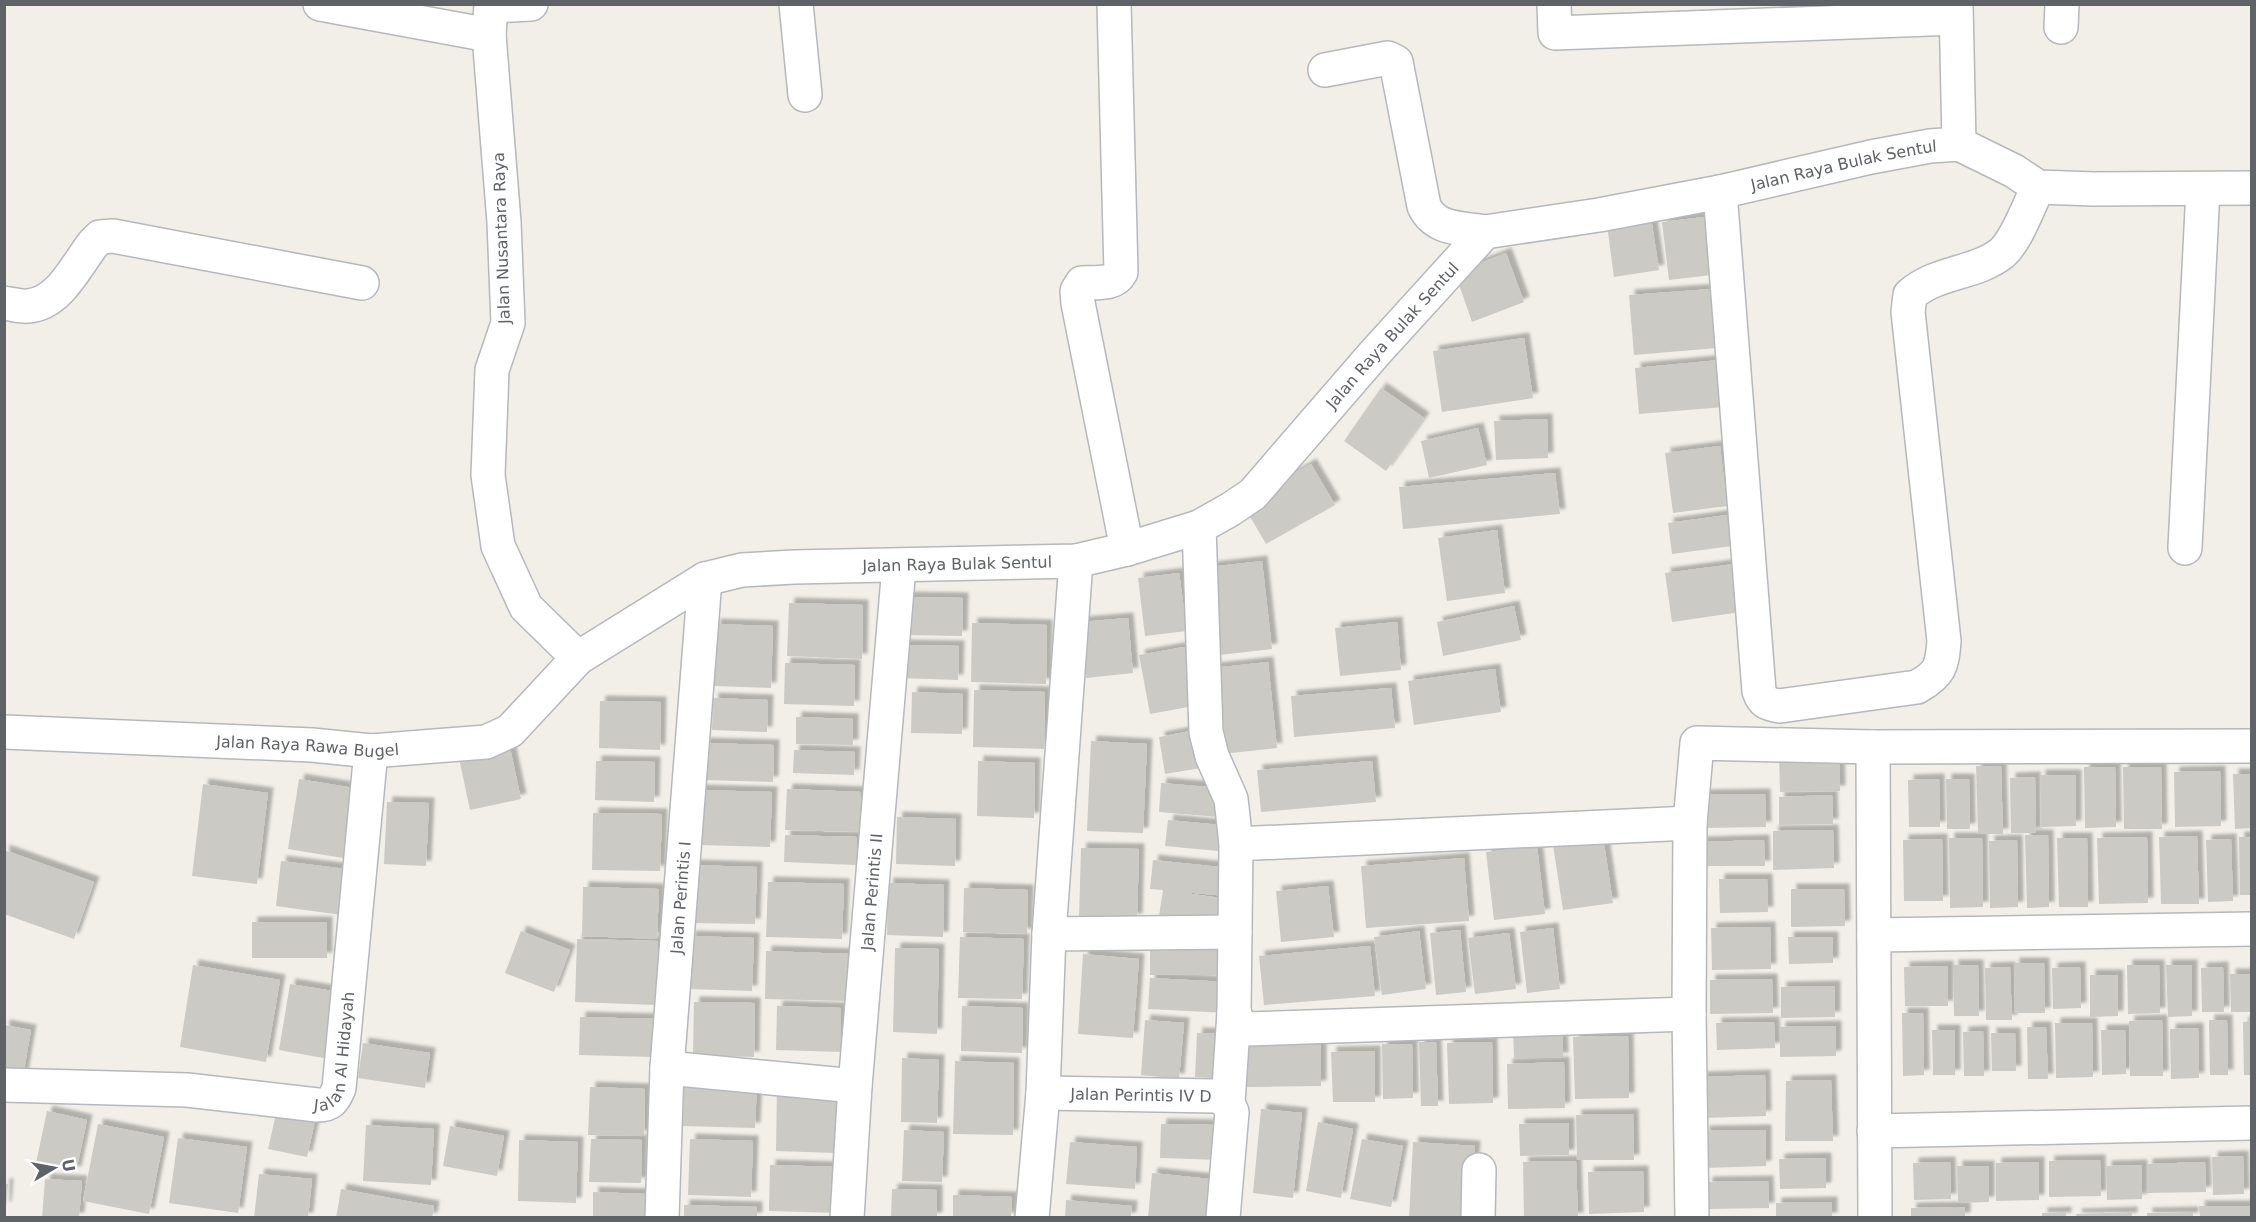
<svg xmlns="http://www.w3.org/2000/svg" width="2256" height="1222" font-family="'DejaVu Sans',sans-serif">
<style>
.building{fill:#cccac5;filter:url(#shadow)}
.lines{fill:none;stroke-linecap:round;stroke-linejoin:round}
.minor-casing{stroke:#b5b8bc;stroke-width:36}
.minor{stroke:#fff;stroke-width:33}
.labels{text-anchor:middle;stroke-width:4.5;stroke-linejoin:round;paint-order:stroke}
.street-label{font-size:16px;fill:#5f6368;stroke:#fff}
</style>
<defs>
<filter id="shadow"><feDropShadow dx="5.5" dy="-5.5" stdDeviation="1.5" flood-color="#0004"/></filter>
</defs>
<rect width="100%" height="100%" fill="#f1efe8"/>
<path class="building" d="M1704 217 1711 275 1669 280 1662 222Z
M1651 218 1659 270 1614 277 1607 225Z
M1506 253 1524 302 1472 322 1455 273Z
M1712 289 1717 348 1634 355 1629 295Z
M1524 338 1533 398 1442 412 1433 351Z
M1720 360 1724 407 1639 414 1635 368Z
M1381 388 1424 418 1386 471 1344 441Z
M1547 419 1548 458 1496 460 1494 421Z
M1478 428 1487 465 1429 478 1421 441Z
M1720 446 1727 506 1673 513 1665 453Z
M1311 464 1335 505 1266 544 1242 503Z
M1555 473 1560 514 1403 529 1399 487Z
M1727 515 1732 546 1672 554 1668 523Z
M1497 530 1505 593 1447 601 1438 538Z
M1262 561 1272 649 1211 656 1201 568Z
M1742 563 1748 611 1672 622 1665 573Z
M1179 573 1187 631 1145 636 1138 578Z
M902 597 963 598 962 636 902 635Z
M789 603 863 605 862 659 787 656Z
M1514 606 1521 640 1443 656 1437 622Z
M1128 618 1133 673 1086 678 1080 622Z
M1397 622 1401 670 1340 676 1335 628Z
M972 623 1047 625 1046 684 971 682Z
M715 624 773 626 771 688 714 686Z
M901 645 959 646 958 680 900 678Z
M1184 647 1194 706 1150 714 1139 655Z
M1268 662 1277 748 1222 754 1213 668Z
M785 663 855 665 854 706 784 704Z
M1495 669 1501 712 1414 725 1408 681Z
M1391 688 1395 728 1294 737 1291 696Z
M974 690 1045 692 1044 749 973 747Z
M912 692 963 694 962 734 911 733Z
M713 698 768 700 767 732 712 730Z
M600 701 661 702 660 750 599 748Z
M796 717 853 719V745L796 744Z
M1201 729 1207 767 1165 774 1159 737Z
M1091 741 1147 744 1143 833 1087 831Z
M704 743 774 745 773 782 703 780Z
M510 748 521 799 470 810 459 758Z
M794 750 855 752 854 775 793 773Z
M1839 751 1840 791 1780 792 1779 752Z
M596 761 655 762 654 802 595 800Z
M978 761 1035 763 1034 818 977 816Z
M1372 761 1376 802 1261 812 1257 770Z
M1976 766H2001L2003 834H1978Z
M2084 767H2115L2116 827 2085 828Z
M2123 767H2161L2162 829H2124Z
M2220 771 2221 826 2175 827 2174 772Z
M2233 774H2252V828L2235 829Z
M2040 775H2076V826L2041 827Z
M2035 777 2036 833H2011L2010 778Z
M299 779 360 789 349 859 288 849Z
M1939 779 1940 827H1909L1908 780Z
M1946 779H1969L1970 829H1947Z
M1161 783 1220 788 1218 817 1159 812Z
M203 784 268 793 257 884 192 876Z
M787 789 861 792 860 832 785 830Z
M699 790 772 792 770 847 698 845Z
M1765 794 1766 827 1702 828 1701 795Z
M1832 795 1833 824 1779 825V797Z
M387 802 429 803 426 866 384 864Z
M593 813 662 814 660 871 592 870Z
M897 817 956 819 955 866 896 864Z
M1168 820 1231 826 1229 852 1165 846Z
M1833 830 1834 868 1773 870V831Z
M785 835 857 837 856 865 784 862Z
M2025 835H2048L2049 907 2027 908Z
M2197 836 2199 904H2161L2159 837Z
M1603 837 1613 903 1563 910 1553 845Z
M2147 837 2148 903 2099 904 2097 838Z
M2239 837H2252V895H2240Z
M1949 838H1982L1983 907 1950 908Z
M2057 838H2087L2088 907H2059Z
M1942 839 1943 901H1904L1903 840Z
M2231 839 2233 901 2208 902 2206 840Z
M1764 840 1765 866H1701L1700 842Z
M2017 840 2018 907 1990 908 1989 841Z
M1537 846 1545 914 1494 920 1486 852Z
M1081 848 1139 849 1137 919 1079 918Z
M4 850 94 882 74 939 4 914Z
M1464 858 1469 921 1366 928 1361 866Z
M1153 860 1230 868 1227 896 1172 891 1234 900 1231 926 1159 916 1163 890 1150 889Z
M281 861 354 870 349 916 276 906Z
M690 865 757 867 755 924 688 923Z
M1719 879H1767L1768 912 1720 913Z
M768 882 844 884 842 939 766 937Z
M888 883 944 885 943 937 887 935Z
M1328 886 1334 937 1281 942 1276 891Z
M583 887 659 889 657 939 582 936Z
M964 888 1028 890 1027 934 963 932Z
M1791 889H1844L1845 926 1791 927Z
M252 922H327V958H252Z
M1770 927 1771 969 1712 970 1711 928Z
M1553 928 1560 989 1527 993 1520 932Z
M1460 930 1466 992 1436 995 1430 933Z
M521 931 570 950 554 992 505 973Z
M1419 931 1426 989 1382 995 1374 937Z
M1509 933 1516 989 1475 994 1468 938Z
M690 936 754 938 752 991 689 989Z
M960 937 1024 939 1022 999 958 998Z
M1788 937H1833V963L1789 964Z
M577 939 658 941 656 1005 575 1002Z
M1150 939H1227V975H1150Z
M1370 946 1375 996 1264 1005 1259 956Z
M895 948 939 949 937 1034 893 1032Z
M766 951 850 954 849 1001 765 999Z
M1083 954 1139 959 1133 1038 1078 1034Z
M2014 963H2044L2045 1013H2015Z
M193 965 280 980 266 1062 180 1047Z
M1953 965H1978L1979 1016H1954Z
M2127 965H2159L2160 1013 2128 1014Z
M2166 965H2192V1016L2168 1017Z
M1948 966V1006H1905L1904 967Z
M2010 967 2012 1020H1986L1985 968Z
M2080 967 2081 1008 2053 1009 2052 968Z
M2223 967 2224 1012H2202L2201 968Z
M2230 974H2252V1012H2231Z
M2090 975H2118V1016L2090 1017Z
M1150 978 1228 982 1227 1013 1148 1009Z
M1772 979 1773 1013 1710 1014V980Z
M290 984 345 993 334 1060 279 1050Z
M1835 986V1017L1781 1018V987Z
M694 1002 755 1003 754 1057 693 1055Z
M777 1006 841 1008V1052L776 1050Z
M962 1006 1023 1008 1022 1053 961 1051Z
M1902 1013H1923L1924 1075 1903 1076Z
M580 1017 655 1019 654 1057 579 1055Z
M1145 1020 1184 1023 1179 1079 1141 1075Z
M2162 1020 2163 1076H2130L2129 1021Z
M2209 1020H2227L2228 1075H2210Z
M2252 1021V1075H2244L2243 1022Z
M1774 1022 1775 1048 1717 1050 1716 1023Z
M2055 1023H2092L2093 1077 2056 1078Z
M4 1025 31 1030 23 1076 4 1073Z
M1836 1026V1056L1780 1057V1027Z
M1562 1027 1563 1058H1514L1513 1028Z
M2027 1027H2046L2048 1079H2028Z
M2198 1028 2199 1078 2171 1079 2170 1029Z
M1932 1030H1955V1075H1933Z
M2101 1030H2125L2126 1074 2102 1075Z
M1983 1031 1984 1076H1964L1963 1032Z
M1197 1033 1230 1034 1229 1079 1195 1077Z
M1991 1033H2015L2016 1071H1992Z
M1628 1036 1629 1098 1575 1099 1573 1037Z
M1419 1042H1436L1438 1106H1421Z
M1492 1042 1493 1103 1449 1104 1447 1043Z
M363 1043 430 1053 425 1088 358 1078Z
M1321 1043V1086L1245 1087 1244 1044Z
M1382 1044H1412L1413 1098 1383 1099Z
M1375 1051V1102H1333L1331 1052Z
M902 1058 939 1060 937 1123 901 1122Z
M955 1061 1014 1063 1013 1135 953 1134Z
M1564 1062 1565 1108 1508 1109 1507 1064Z
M1765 1075 1766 1116 1702 1118 1701 1077Z
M684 1080 757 1082 755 1128 683 1126Z
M1831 1080 1833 1141H1785L1786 1081Z
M777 1085 837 1087 835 1153 776 1151Z
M590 1087 645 1089 644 1136 588 1135Z
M1261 1109 1302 1113 1293 1198 1253 1193Z
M47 1111 87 1120 76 1172 36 1163Z
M276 1114 315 1121 307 1157 268 1149Z
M1633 1114 1634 1160H1577L1576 1115Z
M1318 1122 1353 1129 1341 1198 1306 1191Z
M1569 1123V1155L1520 1156 1519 1124Z
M98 1124 164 1137 149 1214 83 1201Z
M1161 1124 1222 1125 1221 1160 1160 1158Z
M366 1125 434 1129 431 1185 363 1181Z
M450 1126 504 1136 497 1176 443 1166Z
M904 1130 944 1132 942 1182 902 1181Z
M1766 1130V1166L1705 1168 1704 1131Z
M178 1138 247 1147 238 1213 169 1203Z
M591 1139 642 1140 641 1183 589 1182Z
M690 1139 753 1141 751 1197 688 1195Z
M1362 1139 1403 1146 1391 1207 1350 1199Z
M519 1140 578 1142 576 1203 518 1201Z
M1070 1142 1137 1147 1135 1189 1066 1184Z
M1413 1142 1475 1146 1471 1218H1409Z
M2243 1156 2244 1194 2213 1195 2212 1157Z
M1826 1158V1188L1780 1189 1779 1159Z
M2100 1160 2101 1196 2049 1197V1161Z
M1576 1161 1578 1218H1524L1523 1162Z
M1950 1162 1951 1199 1914 1200 1913 1163Z
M2039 1162V1200L1996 1201V1163Z
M2205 1162 2206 1192 2147 1193V1164Z
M770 1165 839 1167 838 1213 769 1211Z
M2142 1165V1199L2107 1200 2106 1166Z
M1957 1166H1989V1202L1958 1203Z
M1643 1171 1644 1212 1589 1214 1588 1172Z
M1152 1173 1220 1180 1216 1218H1148Z
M259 1174 312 1179 308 1218H254Z
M45 1179 82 1181 79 1218H42Z
M1768 1181 1769 1208 1708 1209 1707 1182Z
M4 1184H8L6 1207H4Z
M341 1189 434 1206 432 1218H336Z
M892 1189 937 1190V1218H891Z
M593 1192 646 1194 645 1218H593Z
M953 1195 1012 1197 1011 1218H953Z
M1066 1200 1132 1206 1131 1218H1065Z
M1832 1202V1218H1776V1203Z
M684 1205 757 1207V1218H684Z
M2199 1206H2251L2252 1218H2200Z
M1965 1207V1218H1911V1208Z
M2066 1212V1218H2042V1213Z
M2132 1212V1218H2077L2076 1214Z
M2193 1212V1218H2147V1213Z"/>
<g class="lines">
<defs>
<g id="minor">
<path d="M320 4 489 35"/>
<path d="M491 4 489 35 504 222 508 323 492 370 488 475 498 546 526 607 578 658"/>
<path d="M796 4 805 95"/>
<path d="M1114 4 1121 272C1114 286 1095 282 1082 283L1077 291 1078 303 1127 549"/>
<path d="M1554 4 1555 33 1955 18"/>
<path d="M1956 4 1959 144"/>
<path d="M492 6 531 4"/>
<path d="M2061 27 2062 4"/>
<path d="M1325 70 1388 58 1396 62 1424 206C1435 230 1461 228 1485 232"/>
<path d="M1720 192 1759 691C1763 703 1768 704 1780 706L1917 687C1940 674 1942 667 1944 641L1908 312 1910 295C1937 271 1976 274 2002 253 2017 240 2029 205 2038 187"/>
<path d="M4 303C12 304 20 307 28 306 59 304 76 266 93 244L100 237 113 236 362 283"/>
<path d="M1199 527 1206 732 1212 756 1231 799 1236 844 1234 1012 1228 1103"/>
<path d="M2185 548 2203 189"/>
<path id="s1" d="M4 732 312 745 371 751 486 742 510 731 578 658 705 579 742 570 794 567 1076 561 1127 549 1199 527 1231 509 1253 494 1374 354 1485 232 1599 215 1720 192 1871 157 1930 146 1959 144 2014 171 2038 187 2094 189 2252 188"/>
<path d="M1873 747 1875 1218"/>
<path d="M1236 844 1690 823"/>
<path d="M1049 934 1235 932"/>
<path d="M1874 935 2252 929"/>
<path d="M1234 1012 1239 1025 1247 1029 1689 1014"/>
<path d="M667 1068 855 1086"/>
<path id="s2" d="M4 1085 187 1090 317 1105C331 1105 334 1100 339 1088L371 751"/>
<path id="s3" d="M1043 1093 1215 1096 1226 1099 1232 1112 1223 1218"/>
<path d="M1874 1131 2252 1123"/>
<path id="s4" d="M662 1218 667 1068 705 579"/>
<path id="s5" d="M847 1218 855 1086 899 566"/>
<path d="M1032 1218 1043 1093 1049 934 1076 561"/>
<path d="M1478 1218 1479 1170"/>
<path d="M1692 1218 1689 1014 1690 823 1697 743 1873 747 2252 746"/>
</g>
</defs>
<use href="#minor" class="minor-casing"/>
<use href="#minor" class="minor"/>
</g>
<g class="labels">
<g class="street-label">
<text dy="6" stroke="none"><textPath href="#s1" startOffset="2037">Jalan Raya Bulak Sentul</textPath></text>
<text transform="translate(501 238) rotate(-92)" y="6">Jalan Nusantara Raya</text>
<text dy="6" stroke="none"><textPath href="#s1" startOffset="1533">Jalan Raya Bulak Sentul</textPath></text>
<text dy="6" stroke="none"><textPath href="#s1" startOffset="1012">Jalan Raya Bulak Sentul</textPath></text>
<text dy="6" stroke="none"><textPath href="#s1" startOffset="304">Jalan Raya Rawa Bugel</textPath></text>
<text dy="6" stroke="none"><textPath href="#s5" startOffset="327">Jalan Perintis II</textPath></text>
<text dy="6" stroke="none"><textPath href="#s4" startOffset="321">Jalan Perintis I</textPath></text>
<text dy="6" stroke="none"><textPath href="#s2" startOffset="376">Jalan Al Hidayah</textPath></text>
<text dy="6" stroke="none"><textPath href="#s3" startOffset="98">Jalan Perintis IV D</textPath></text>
</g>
</g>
<rect width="2256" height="1222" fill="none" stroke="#5f6368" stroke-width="12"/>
<g transform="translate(54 1168) rotate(80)" stroke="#ffffff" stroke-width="4.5" paint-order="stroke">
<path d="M0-4.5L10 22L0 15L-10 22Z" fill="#5f6368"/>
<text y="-9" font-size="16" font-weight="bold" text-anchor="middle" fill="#5f6368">U</text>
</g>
</svg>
